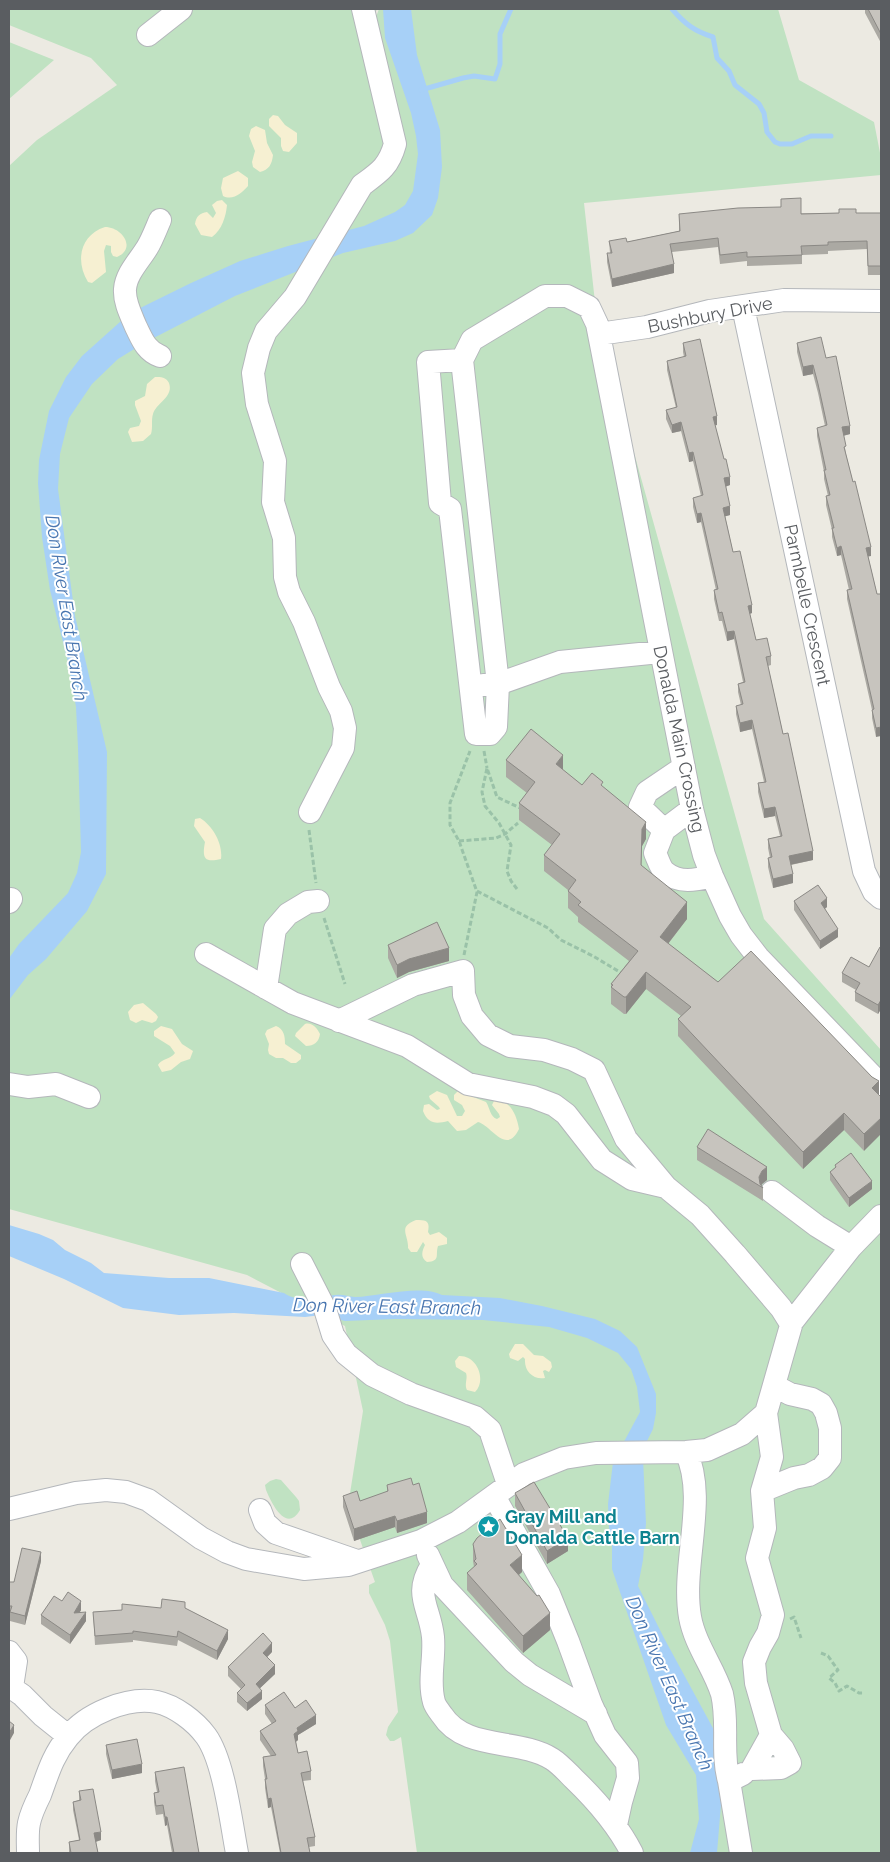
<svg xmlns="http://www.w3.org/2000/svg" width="890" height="1862" font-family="Raleway,sans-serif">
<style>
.green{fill:#c0e2c2}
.sand{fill:#f6f0d2}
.water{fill:#a7d0f7}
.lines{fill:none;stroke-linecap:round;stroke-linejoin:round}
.stream{stroke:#a7d0f7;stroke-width:5}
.minor-casing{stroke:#b4b7bb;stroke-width:24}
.path{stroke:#9ac2a8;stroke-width:3;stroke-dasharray:5 2.5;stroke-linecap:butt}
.minor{stroke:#fff;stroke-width:22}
.wall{fill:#aba9a3}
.shaded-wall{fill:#8b8985}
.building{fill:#c7c4be;stroke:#8b8985}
.labels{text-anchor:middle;stroke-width:4;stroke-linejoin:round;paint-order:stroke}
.street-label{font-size:18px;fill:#5a5d61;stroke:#fff}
.culture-label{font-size:18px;font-weight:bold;fill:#0d838f;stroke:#fff;text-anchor:start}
.water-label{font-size:19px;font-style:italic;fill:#4976b0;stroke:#fff}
</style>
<rect width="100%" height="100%" fill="#eceae2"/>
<path class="green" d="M9 9H377L363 38 366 43 379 9H778L799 80 874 122 881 158V175L584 203 597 320 764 919 881 1050V1853H417L401 1737 394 1741H390L386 1735 388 1727 398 1712 390 1641 385 1625 369 1593V1585L375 1582 348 1506 363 1411 345 1326 247 1275 9 1209V166L37 140 117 85 91 58 9 25Z
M9 42 54 60 9 99Z
M276 1479 281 1480 296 1497 299 1501 300 1510C286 1534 271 1502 266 1490L265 1485 270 1481Z"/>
<path class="sand" d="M273 115 278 116 285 125 297 133V143L289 152 283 151 281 146V138L269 126V119Z
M256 126 265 130 267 143 273 155C272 164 269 170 260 172L253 167 252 162 255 151 249 136 251 129Z
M238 171 248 178V186C242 193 233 201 223 196L221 188 223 178Z
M222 200 227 205C226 216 222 230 212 237L201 235 195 224C196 216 200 213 207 212L213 218 216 213 212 205 217 201Z
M105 227C122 227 137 248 117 257L113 256 111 252V246L106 245 104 251 106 272 92 283 88 282C75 261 80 235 105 227Z
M155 377C161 377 166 377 169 383 174 397 156 403 153 414 151 420 153 427 151 434L143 441 132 442 128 432 130 428 139 426 141 421 135 405V401L145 396 147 384Z
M200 818C213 826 223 844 221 859 204 863 202 858 205 842L194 826 195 819Z
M143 1003 156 1014 158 1017 156 1021 152 1023 142 1020 136 1023 130 1020 128 1012 134 1005Z
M305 1024C312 1022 317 1028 320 1034 319 1042 314 1046 306 1046L295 1036 296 1033Z
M161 1026 172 1029 182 1044 193 1051 190 1059 181 1062 171 1070 162 1072 158 1065C162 1058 170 1060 175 1053L170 1046 154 1036V1031Z
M276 1026C284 1029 285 1036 285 1044L301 1055V1059L296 1063H291L283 1058H276L269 1054 268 1050 269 1044 265 1034 267 1030Z
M437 1091 447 1095 457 1116H462L465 1111 462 1105 454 1100V1095L458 1091 486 1102C490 1108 490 1117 497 1119L500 1117 499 1114 492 1105 494 1101C510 1098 517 1116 519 1129 506 1156 491 1125 478 1122L466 1130 457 1131 448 1121C436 1124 428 1124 423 1111L424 1105 429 1104 437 1110 440 1109 439 1107 430 1099 429 1096Z
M416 1220C427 1220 430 1221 428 1232L430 1235 439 1232 447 1238V1244L438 1246C435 1255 441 1261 427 1262 420 1257 422 1251 425 1245L423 1242 417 1252H411L408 1248C409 1235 397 1227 416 1220Z
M515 1344H523L534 1355 543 1356 551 1362 552 1367 549 1372 545 1370 543 1371 545 1378C533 1380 524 1371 525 1359L523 1357 518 1361 510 1358 509 1354Z
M459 1356C477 1355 487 1380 475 1392L467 1390C464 1384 468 1379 466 1373L456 1367 455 1361Z"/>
<path class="water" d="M383 9H411L417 55 440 130 442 167 438 198 432 215 413 233 395 241 343 253 235 296 144 343 118 359 92 384 69 418 60 454 58 489 75 616 107 752 106 874 87 911 46 959 28 975 9 1000V958L19 944 68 893 77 873 81 852 78 748 76 707 68 662 50 590 42 537 38 483 39 460 49 411 66 377 82 356 130 313 191 283 240 261 288 246 364 226 395 212 405 205 413 191 418 154 416 136 411 113 385 38Z
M9 1225 39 1234 53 1240 65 1250 91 1263 104 1273 169 1278H209L284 1293C300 1304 318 1296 336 1295 342 1294 349 1297 355 1297 379 1296 422 1284 442 1295L500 1298 542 1306 595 1319 620 1331 637 1347 656 1394V1413L653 1429 647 1441 643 1458 646 1523 643 1560 638 1586 664 1638 714 1730 722 1792 717 1853H690L699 1819 696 1775 666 1725 612 1569V1541L609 1530 608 1504 613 1462 640 1412 637 1387 631 1369 618 1353 587 1338 549 1327 483 1320 395 1319 345 1321 321 1315 305 1317 234 1313 179 1315 123 1308 64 1279 9 1256Z"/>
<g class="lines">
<path class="stream" d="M672 9C685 24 694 31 713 37L717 58 729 71 735 85 759 104 764 113 767 132 775 142 780 144H792L811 136H831
M421 90 463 78 474 76 495 79 500 64V34L511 9"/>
<defs>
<path id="minor" d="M148 35 181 9
M743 307 864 871 874 892 881 898
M599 334 647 327 710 311 784 300 881 301
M160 356C146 351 142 339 136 327 131 315 124 302 125 289 126 274 139 261 147 248 152 240 156 229 160 220
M462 360 428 362 440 503 450 509 476 734H490L496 727 498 684 462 360 472 340 545 296H567L589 307 597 324 692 809 704 855 712 876 730 916 741 935 758 957 881 1085
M484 685 498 684 560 662 660 652
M684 767 647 792 640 807 664 830 692 809
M310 812 343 748 345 728 341 711 329 687 304 622 289 592 285 577 284 538 273 502 275 461 257 404 253 373 259 348 266 331 295 297 362 185C380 172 389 166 395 144L363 9
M664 830 655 853C658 859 660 868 665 872 679 884 696 880 712 876
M9 902 11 899
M206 954 293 1003 407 1046 468 1084 533 1097 554 1105 566 1114 602 1160 632 1179 666 1187
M266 988 275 929 288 914 308 902 318 901
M339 1021 413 985 463 971 464 995 472 1016 488 1035 510 1046 544 1050 572 1059 594 1070 626 1139 666 1187 700 1215 735 1254 781 1308 791 1324
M9 1084 28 1087 56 1084 89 1097
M772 1192 817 1226 851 1247
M302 1264 325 1309 333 1335 346 1354 372 1375 411 1394 475 1417 490 1430 508 1484
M766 1413 772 1457 762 1491 765 1528 757 1558 773 1615 768 1633 760 1647 754 1662 756 1683 771 1735 783 1749 790 1763 781 1768 752 1769 771 1735
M686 1452C708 1498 681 1565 690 1617 695 1645 714 1668 722 1694 729 1723 721 1753 729 1781
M762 1491 794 1478 809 1475 822 1468 830 1458V1428L826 1413 821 1404 812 1399 790 1394 775 1386
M494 1496 549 1594 568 1641 591 1704 605 1735 627 1763 628 1778 621 1802 616 1825
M9 1509 76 1493 106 1490 126 1492 148 1500 201 1538 227 1552 246 1559 304 1569 348 1565 421 1541 458 1522 524 1474 564 1458 596 1453 686 1452 707 1450 742 1434 766 1413 792 1322 851 1247 881 1216
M260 1510 265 1523 276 1533 357 1561
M428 1555 442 1585 514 1662 530 1675 596 1714
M432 1565C413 1595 430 1607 433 1637 435 1658 428 1681 434 1702 435 1706 439 1711 442 1715 465 1751 518 1738 552 1759 560 1764 567 1772 574 1779 598 1802 617 1824 632 1853
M9 1652 16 1661 12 1687
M9 1686 22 1695 43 1716 68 1736
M28 1853C28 1844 27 1832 29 1823 31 1813 36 1803 40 1795 48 1773 53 1755 68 1737 86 1714 128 1696 157 1702 175 1706 195 1721 206 1736 224 1761 231 1822 237 1853
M741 1853 729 1781 743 1774"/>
</defs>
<use href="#minor" class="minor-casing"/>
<path class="path" d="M484 751 487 768
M309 830 316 883
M459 841 496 838 505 834 518 823
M517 889 511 881 507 871 511 845 499 823 485 806 482 792 487 768 497 797 520 808
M477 891 548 928 561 940 593 956 623 974
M324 918 345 984
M464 955 477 892 459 841 450 825V803L470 751
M790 1619 794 1617 801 1638
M821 1653 828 1656 838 1670 829 1678 835 1683 839 1691 847 1686 859 1693H863"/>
<use href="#minor" class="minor"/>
</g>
<path class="wall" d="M865 9H881V43L865 13Z
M881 213V275H868L867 249 828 251V254L802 255V264L747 266V261L720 264 718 247 672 252 674 273 612 287 607 262V253H610L609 241 627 242 679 231V214Z
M683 343 717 425H715L730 485 725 487 730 515 725 516 733 552 752 613 750 614 756 640 771 656V665L768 666 783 734 813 860 791 865 793 883 773 888 768 867V858H770L768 848V839L780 836 775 816 764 818 758 792V783L764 782 752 729 740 732 736 714V706L741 705 738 692V684L743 682 734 639 727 641 722 621H719L714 599V590H716L701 522 697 523 693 507V498L701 496 693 461 689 462 681 431 672 433 666 419V410L676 408 667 370V361L684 357 683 352Z
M797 343 826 358 850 434 843 436 846 454 871 556H868L877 594 876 737 872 718V710L847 599V590H849L841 555 837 556 832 537V530L826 505V496H828L824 479V472L817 436V428L825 426 818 393 813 374 803 376 797 352Z
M506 760 563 770 582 785 603 787 646 839 642 846 641 866 687 919 668 944 718 982 872 1077 864 1151 844 1130 803 1169 678 1036V1019L681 1016 646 989 626 1014H624L611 1004V984L629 961 578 922V917L568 908V890L544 871V855L552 845 519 820V803L527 793 506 777Z
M794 901 827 907 825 909 838 937 820 949 794 910Z
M388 945 449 961 409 972 397 978 388 958Z
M881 948V1009L878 1014 855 1001V992L856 990 842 982V973L869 967Z
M697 1147 767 1180 762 1184 761 1185 763 1188V1201L697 1160Z
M835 1165 872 1189 849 1207 830 1180V1172L835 1168Z
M387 1485 427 1523 397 1533 395 1527 354 1541 343 1507V1496L360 1501 387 1492Z
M515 1493 568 1551 547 1564 515 1506Z
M473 1544 522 1572 519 1575 550 1630 523 1653 467 1590V1573L474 1567 473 1561Z
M41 1561 25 1625 10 1621V1615H9V1582H14Z
M62 1601 81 1610 80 1612 86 1621 70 1644 41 1624V1615Z
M161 1608H185L228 1639 217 1660 178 1640 177 1646 133 1640V1642L95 1645 93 1612Z
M272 1652 267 1657 275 1674 260 1688 262 1699 247 1711 237 1702V1693L241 1689 228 1676V1667Z
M265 1705 295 1708 316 1724 298 1735V1740L296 1742 298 1753 311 1771V1780L303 1781 315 1837V1846L309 1847 310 1853H280L271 1807 268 1808 265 1788V1779L263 1766V1757L271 1756 260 1740V1731L272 1724 265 1714Z
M106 1745 142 1773 112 1779 106 1754Z
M155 1772 199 1853H172L167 1825 165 1826 163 1814 156 1815 154 1802V1793L157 1792 155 1781Z
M79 1791 101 1840 96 1842 98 1853H69V1842L79 1840 73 1810V1802L79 1800Z"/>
<path class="shaded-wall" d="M674 264V273L612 287V279Z
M813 365V374L803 376V367Z
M717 416V425L713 426V417Z
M681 422V431L672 433V425Z
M850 426V434L842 436V427Z
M693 452V461L689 462V453Z
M730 477V485L724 487V478Z
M730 506V515L723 517V508Z
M701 513V522L697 523V514Z
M841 546V555L837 556V548Z
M871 547V556L866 557V548Z
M752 605V613L748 614V606Z
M734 631V639L727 641V632Z
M752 720V729L740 732V723Z
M881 727V736L876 737V728Z
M563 755V771L556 764Z
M775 807V816L764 818V809Z
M646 822V839L642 846 641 882 642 829Z
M813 851V860L789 865V856Z
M793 874V883L773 888V879Z
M827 898V907L821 911V903Z
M687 902V919L660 954V937Z
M838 929V937L820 949V941Z
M449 948V961L409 972 397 978V965L409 959Z
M646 972V989L626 1014V997Z
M881 1000V1009L878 1014V1005Z
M879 1081V1098L872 1088Z
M844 1113V1130L803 1169V1152Z
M881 1118V1134L864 1151V1134Z
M767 1167V1180L762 1184 761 1187 759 1177 762 1171Z
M872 1181V1189L849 1207V1198Z
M427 1512V1523L397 1533V1521Z
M395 1516V1527L354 1541V1529Z
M568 1538V1551L547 1564V1551Z
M41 1552V1561L25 1625V1616Z
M522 1555V1572L510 1582V1565Z
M81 1601V1610L74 1622V1613Z
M86 1612V1621L70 1644V1635Z
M550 1613V1630L523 1653V1636Z
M228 1630V1639L217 1660V1651Z
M272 1643V1652L263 1661V1653Z
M275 1665V1674L256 1692V1684Z
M262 1691V1699L247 1711V1703Z
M316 1715V1724L298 1735V1740L294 1743V1734L297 1728Z
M14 1725V1733L9 1742V1733Z
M142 1764V1773L112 1779V1770Z
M271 1798V1807L268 1808V1799Z
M165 1817H167V1825L165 1826Z
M101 1832V1840L94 1842V1833Z"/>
<path class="building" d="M868 9H881V34Z
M801 198V214L839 213V209H856V213H881V266H868L867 241 828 242V245L801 246 802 255 747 257V252L720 255 718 238 670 244 674 264 612 279 607 253H612L609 241 626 238 627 242 680 231 679 214 738 208 781 207V199Z
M821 337 826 358 836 356 850 426 842 427 846 446 844 447 853 482 855 481 871 547 866 548 877 594H881V727L876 728 872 710 874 709 847 590 852 589 841 546 837 548 832 528H834L826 496 830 495 824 470H826L817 428 827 425 818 384 813 365 803 367 797 343Z
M700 339 717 416 713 417 724 459H726L730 477 724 478 730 506 723 508 733 552 740 551 752 605 748 606 756 640 767 638 771 656 766 657 774 693 783 734 788 733 813 851 789 856 793 874 773 879 768 858 772 857 768 839 782 836 775 807 764 809 758 783 766 782 752 720 740 723 736 706 743 704 738 684 745 682 734 631 727 632 722 612 719 613 714 590 718 589 701 513 697 514 693 498 703 495 693 452 689 453 681 422 672 425 666 410 677 407 667 361 686 356 683 343Z
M531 729 563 755 556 764 582 785 592 773 603 782 601 785 646 822 642 829 641 865 687 902 660 937 718 982 751 951 872 1077 879 1081 872 1088 881 1097V1118L864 1134 844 1113 803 1152 678 1019 691 1007 646 972 626 997H624L611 987 613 985 611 984 638 951 578 905 581 902 568 891 576 880 544 855 560 834 519 803 535 782 506 760Z
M818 885 827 898 821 903 838 929 820 941 794 901Z
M437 922 449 948 409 959 397 965 388 945Z
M880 947 881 948V1000L878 1005 855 992 860 983 842 973 851 957 869 967Z
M708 1129 767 1167 762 1171 759 1177 760 1184 763 1188 697 1147Z
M851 1153 872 1181 849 1198 830 1172 836 1167 835 1165Z
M411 1478 413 1485 419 1483 427 1512 397 1521 395 1516 354 1529 343 1496 357 1491 360 1501 388 1491 387 1485Z
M534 1482 568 1538 547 1551 515 1493Z
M500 1519 522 1555 510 1565 537 1596 539 1595 550 1613 523 1636 467 1573 477 1564 474 1561 476 1559 473 1544 477 1538Z
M22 1548 41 1552 25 1616 10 1612 12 1606H9V1582H14Z
M68 1592 81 1601 74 1613 86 1612 70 1635 41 1615 54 1596 62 1601Z
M162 1599 185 1602V1608L228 1630 217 1651 178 1631 177 1637 133 1631V1633L95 1636 93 1612 122 1610V1604L161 1608Z
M263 1633 272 1643 263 1653 275 1665 256 1684 262 1691 247 1703 237 1693 245 1685 228 1667Z
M284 1692 295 1708 306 1700 316 1715 297 1728 298 1731 294 1734 298 1753 307 1751 311 1771 301 1773 315 1837 307 1838 310 1853H281L271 1798 268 1799 265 1779H267L263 1757 276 1755 260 1731 276 1721 265 1705Z
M9 1721 14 1725 9 1733Z
M137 1739 142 1764 112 1770 106 1745Z
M184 1767 199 1853H174L167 1817H165L163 1805 156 1806 154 1793 159 1792 155 1772Z
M93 1789 101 1832 94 1833 98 1853H71L69 1842 80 1840 73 1802 81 1800 79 1791Z"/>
<defs>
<symbol id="sight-disc" viewBox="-11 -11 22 22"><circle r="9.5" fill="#0f9aa8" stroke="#fff"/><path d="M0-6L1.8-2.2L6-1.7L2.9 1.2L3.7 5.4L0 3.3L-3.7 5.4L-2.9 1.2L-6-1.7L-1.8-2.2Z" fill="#fff"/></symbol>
</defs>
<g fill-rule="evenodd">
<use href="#sight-disc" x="476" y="1514" width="25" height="25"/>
</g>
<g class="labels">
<g class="street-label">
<text transform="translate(710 315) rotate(-11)" y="6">Bushbury Drive</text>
<text transform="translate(807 605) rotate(78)" y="6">Parmbelle Crescent</text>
<text transform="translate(679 739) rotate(78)" y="6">Donalda Main Crossing</text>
</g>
<g class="culture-label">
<text x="505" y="1523">Gray Mill and<tspan x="505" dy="21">Donalda Cattle Barn</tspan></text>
</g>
<g class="water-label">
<text transform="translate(67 608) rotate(81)" y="7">Don River East Branch</text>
<text transform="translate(387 1306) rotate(1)" y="7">Don River East Branch</text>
<text transform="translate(670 1683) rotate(66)" y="7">Don River East Branch</text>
</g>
</g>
<rect width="890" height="1862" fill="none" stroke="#5a5d61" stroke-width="20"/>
</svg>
